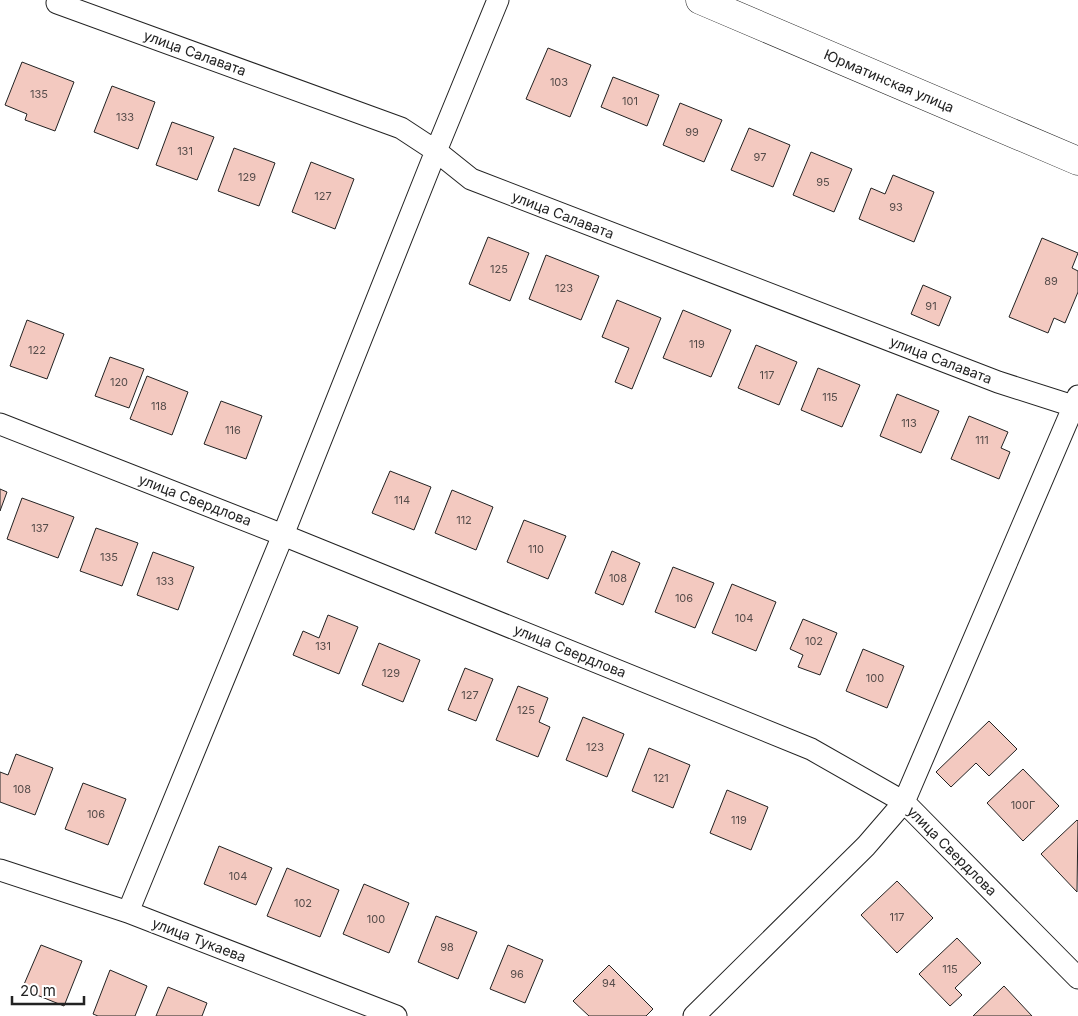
<svg xmlns="http://www.w3.org/2000/svg" width="1078" height="1016" font-family="Inter,sans-serif">
<style>
.building{fill:#f3c9c0;stroke:#222}
.lines{fill:none;stroke-linecap:round;stroke-linejoin:round}
.minor-casing{stroke:#222;stroke-width:23}
.secondary-casing{stroke:#222;stroke-width:29}
.minor{stroke:#fff;stroke-width:21}
.secondary{stroke:#fff;stroke-width:28}
.labels{text-anchor:middle;stroke-width:4;stroke-linejoin:round;paint-order:stroke}
.number-label{font-size:11px;fill:#564c4a}
.street-label{font-size:14px;fill:#222;stroke:#fff}
</style>
<rect width="100%" height="100%" fill="#fff"/>
<path class="building" d="M548 48 591 65 570 117 526 99Z
M22 62 74 82 55 131 25 120 27 114 5 105Z
M613 77 659 95 647 126 601 107Z
M112 86 155 102 138 149 94 132Z
M680 103 722 120 704 162 663 145Z
M172 122 214 137 197 180 156 165Z
M749 128 790 145 773 187 731 170Z
M234 148 275 163 259 206 218 191Z
M811 152 852 169 834 212 793 195Z
M311 162 354 179 335 229 292 212Z
M893 175 934 192 914 242 859 219 871 188 885 194Z
M488 237 529 253 510 301 469 284Z
M1042 238 1078 253 1072 268 1078 271V292L1065 323 1054 318 1048 333 1009 317Z
M546 255 599 276 581 320 529 299Z
M923 285 951 297 939 326 911 314Z
M617 300 661 318 632 389 615 382 629 348 602 337Z
M683 310 731 330 711 377 663 358Z
M27 320 64 334 47 379 10 366Z
M756 345 797 362 779 405 738 388Z
M110 357 144 369 129 408 95 396Z
M818 368 860 385 842 427 801 410Z
M147 376 188 392 172 435 130 419Z
M897 394 939 411 921 453 880 436Z
M221 401 262 416 246 459 204 444Z
M969 416 1008 432 1001 448 1010 452 999 479 951 459Z
M390 471 431 487 414 530 372 513Z
M0 489 7 492 0 511Z
M452 490 493 507 476 550 435 533Z
M22 498 74 517 58 558 7 539Z
M524 520 566 536 548 579 507 562Z
M96 528 138 543 122 586 80 571Z
M612 551 640 563 623 605 595 593Z
M153 552 194 567 178 610 137 595Z
M673 567 714 583 695 628 655 612Z
M732 584 776 602 756 651 712 633Z
M328 615 358 627 339 674 293 655 303 631 319 638Z
M803 619 837 633 820 675 798 667 803 655 790 649Z
M379 643 420 660 403 702 362 685Z
M863 649 904 666 887 708 846 691Z
M465 668 493 679 476 721 448 710Z
M518 686 548 698 539 722 550 727 538 757 496 740Z
M583 717 624 734 607 777 566 760Z
M989 721 1017 749 989 776 976 763 951 787 936 772Z
M649 748 690 765 673 808 632 791Z
M16 754 53 768 35 815 0 802V772L8 775Z
M1023 769 1059 806 1023 841 987 803Z
M83 783 126 799 108 845 65 829Z
M727 790 768 807 751 850 710 833Z
M1077 820 1078 821 1077 892 1041 854Z
M219 846 272 868 256 905 204 884Z
M287 868 339 890 320 937 267 916Z
M897 881 933 918 897 953 861 915Z
M364 884 409 903 389 953 343 934Z
M436 916 477 932 458 979 418 962Z
M957 938 981 963 955 988 962 995 950 1006 919 974Z
M41 945 82 961 64 1006 22 989Z
M508 945 543 960 525 1003 490 989Z
M609 965 653 1009 646 1016H589L573 1001Z
M110 970 147 986 135 1016H98L93 1014Z
M1004 986 1032 1016H973Z
M168 987 207 1003 202 1016H156Z"/>
<g class="lines">
<defs>
<path id="minor" d="M57 3 401 128 436 151 471 179 998 382 1073 406 1078 410
M0 424 283 535 811 749 904 802 1078 978
M0 870 128 912 396 1016
M128 912 283 535 436 151 498 0
M694 1016 866 846 904 802 1078 396"/>
<path id="secondary" d="M700 0 1078 161"/>
</defs>
<use href="#minor" class="minor-casing"/>
<use href="#secondary" class="secondary-casing"/>
<use href="#minor" class="minor"/>
<use href="#secondary" class="secondary"/>
</g>
<g class="labels">
<g class="number-label">
<text x="559" y="86">103</text>
<text x="39" y="98">135</text>
<text x="630" y="105">101</text>
<text x="125" y="121">133</text>
<text x="692" y="136">99</text>
<text x="185" y="155">131</text>
<text x="760" y="161">97</text>
<text x="247" y="181">129</text>
<text x="823" y="186">95</text>
<text x="323" y="200">127</text>
<text x="896" y="211">93</text>
<text x="499" y="273">125</text>
<text x="1051" y="285">89</text>
<text x="564" y="292">123</text>
<text x="931" y="310">91</text>
<text x="697" y="348">119</text>
<text x="37" y="354">122</text>
<text x="767" y="379">117</text>
<text x="119" y="386">120</text>
<text x="830" y="401">115</text>
<text x="159" y="410">118</text>
<text x="909" y="427">113</text>
<text x="233" y="434">116</text>
<text x="982" y="444">111</text>
<text x="402" y="504">114</text>
<text x="464" y="524">112</text>
<text x="40" y="532">137</text>
<text x="536" y="553">110</text>
<text x="109" y="561">135</text>
<text x="618" y="582">108</text>
<text x="165" y="585">133</text>
<text x="684" y="602">106</text>
<text x="744" y="622">104</text>
<text x="814" y="645">102</text>
<text x="323" y="650">131</text>
<text x="391" y="677">129</text>
<text x="875" y="682">100</text>
<text x="470" y="699">127</text>
<text x="526" y="714">125</text>
<text x="595" y="751">123</text>
<text x="661" y="782">121</text>
<text x="22" y="793">108</text>
<text x="1023" y="809">100Г</text>
<text x="96" y="818">106</text>
<text x="739" y="824">119</text>
<text x="238" y="880">104</text>
<text x="303" y="907">102</text>
<text x="897" y="921">117</text>
<text x="376" y="923">100</text>
<text x="447" y="951">98</text>
<text x="950" y="973">115</text>
<text x="517" y="978">96</text>
<text x="609" y="987">94</text>
</g>
<g class="street-label">
<text transform="translate(195 53) rotate(20)" y="5">улица Салавата</text>
<text transform="translate(889 81) rotate(23)" y="5">Юрматинская улица</text>
<text transform="translate(563 215) rotate(21)" y="5">улица Салавата</text>
<text transform="translate(941 360) rotate(21)" y="5">улица Салавата</text>
<text transform="translate(195 500) rotate(21)" y="5">улица Свердлова</text>
<text transform="translate(570 651) rotate(22)" y="5">улица Свердлова</text>
<text transform="translate(952 851) rotate(45)" y="5">улица Свердлова</text>
<text transform="translate(199 940) rotate(21)" y="5">улица Тукаева</text>
</g>
</g>
<path d="M12 996v8h72v-8" fill="none" stroke="#222222" stroke-width="2.5"/>
<text x="20" y="996" font-size="15" fill="#222222" stroke="#ffffff" stroke-width="4" paint-order="stroke">20 m</text>
</svg>
